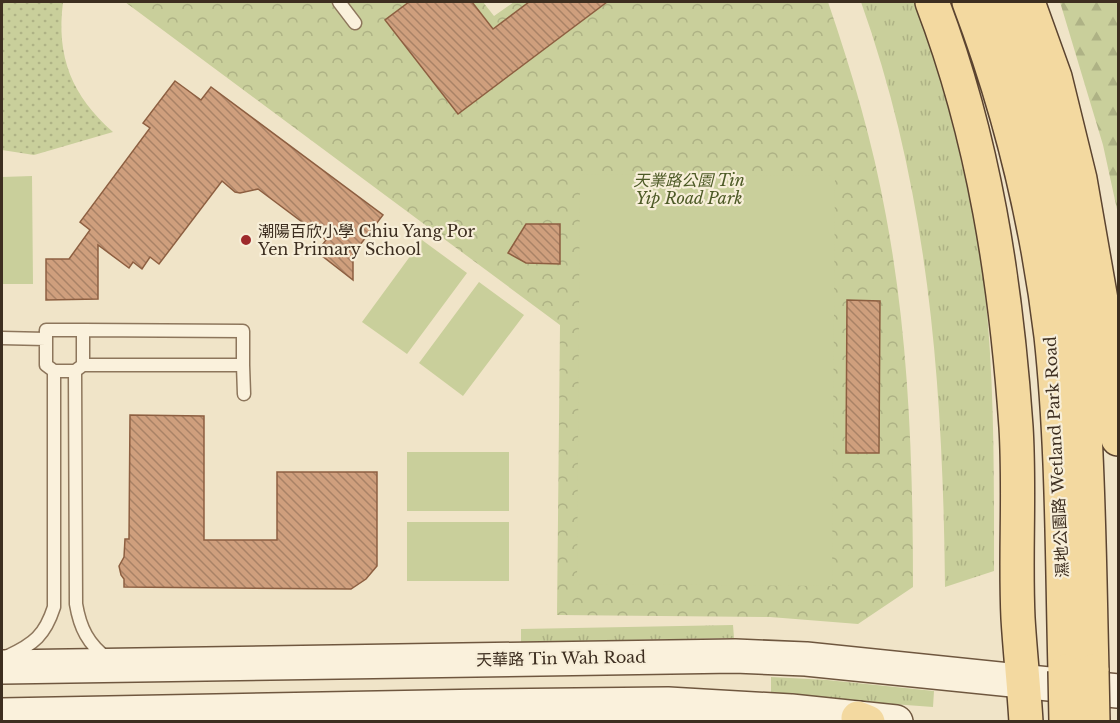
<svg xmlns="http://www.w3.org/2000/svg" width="1120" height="723" font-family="'Libre Baskerville','Noto Sans TC',serif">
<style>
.grass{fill:url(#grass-tufts)}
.forest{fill:url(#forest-firs)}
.park{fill:url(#park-crowns)}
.garden{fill:url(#garden-dots)}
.pitch{fill:#c9cf9b}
.building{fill:url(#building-back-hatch);stroke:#8d5f41;stroke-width:1.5}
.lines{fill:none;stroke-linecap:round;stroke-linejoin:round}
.lane-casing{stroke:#8d765c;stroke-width:15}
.secondary-casing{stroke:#6f573f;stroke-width:36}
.primary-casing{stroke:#5b4430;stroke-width:36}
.lane{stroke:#faf1dc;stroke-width:12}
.secondary{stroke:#faf1dc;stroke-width:33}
.primary{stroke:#f3d9a0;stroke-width:33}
.primary-bridge-casing{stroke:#5b4430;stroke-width:36;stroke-linecap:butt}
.primary-bridge{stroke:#f3d9a0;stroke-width:33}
.poi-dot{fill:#9e2a2b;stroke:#f7eed8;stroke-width:2}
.labels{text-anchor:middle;stroke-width:4.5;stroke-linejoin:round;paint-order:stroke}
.park-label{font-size:16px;font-style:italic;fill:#4d5a26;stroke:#f7eed8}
.poi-label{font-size:16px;fill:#3d2e20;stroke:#f7eed8;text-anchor:start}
.street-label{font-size:16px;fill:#3d2e20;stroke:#f7eed8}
</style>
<defs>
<pattern id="grass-tufts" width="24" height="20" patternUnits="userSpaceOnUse" patternTransform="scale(1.5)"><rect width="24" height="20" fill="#c9cf9b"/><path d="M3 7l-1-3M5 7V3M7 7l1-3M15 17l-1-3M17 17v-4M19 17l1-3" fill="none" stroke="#aeb285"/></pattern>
<pattern id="forest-firs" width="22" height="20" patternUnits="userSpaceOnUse" patternTransform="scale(1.5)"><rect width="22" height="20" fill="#c9cf9b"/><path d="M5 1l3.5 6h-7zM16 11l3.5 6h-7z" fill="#aeb285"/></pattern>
<pattern id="park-crowns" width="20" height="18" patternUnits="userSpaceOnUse" patternTransform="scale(1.5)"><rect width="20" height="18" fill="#c9cf9b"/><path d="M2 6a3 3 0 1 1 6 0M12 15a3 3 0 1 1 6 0" fill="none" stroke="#aeb285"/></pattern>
<pattern id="garden-dots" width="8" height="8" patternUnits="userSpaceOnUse" patternTransform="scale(1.5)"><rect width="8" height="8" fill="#c9cf9b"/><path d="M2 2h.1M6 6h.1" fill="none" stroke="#aeb285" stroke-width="1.8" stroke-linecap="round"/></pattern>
<pattern id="building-back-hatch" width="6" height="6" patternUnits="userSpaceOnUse" patternTransform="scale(1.5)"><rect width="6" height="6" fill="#cf9f7d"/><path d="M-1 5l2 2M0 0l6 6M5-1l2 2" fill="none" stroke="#a98266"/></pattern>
</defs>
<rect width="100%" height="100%" fill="#f0e4c8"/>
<path class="grass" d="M861 2H917C937 62 953 123 967 186 971 205 976 224 979 244 995 352 994 462 994 571L945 587C943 385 929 193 861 2Z
M733 625 734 638 521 642V629Z
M771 677 827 680 934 691 933 707 771 695Z"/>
<path class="forest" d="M1060 2H1118V214L1103 145Z"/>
<path class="park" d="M125 2H483L494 16 514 2H828C852 72 873 143 886 216 909 338 913 463 913 587L858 624 770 617 557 615 560 325Z"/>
<path class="garden" d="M2 2H63C56 57 72 96 113 132L34 155 2 150Z"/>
<path class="pitch" d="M580 174 835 176 832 586 577 584Z
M32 176 33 284H2V177Z
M422 240 467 273 407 354 362 322Z
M479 282 524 315 463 396 419 363Z
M407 452H509V511H407Z
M407 522H509V581H407Z"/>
<path class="building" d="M409 2H472L493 29 529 2H607L458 114 385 20Z
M175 81 201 100 211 87 383 215 353 254V280L317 252 326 240 258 189 240 193 235 192 222 181 159 264 150 257 142 269 133 262 129 268 98 245V299L46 300V259H69L90 230 80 222 150 128 143 123Z
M526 224H560V264L526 263 508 253Z
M847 300 880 301 879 453H846Z
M130 415 204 416V540H277V472H377V566L366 579 351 589 124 587V579L121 575 119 566 124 557 125 539H129Z"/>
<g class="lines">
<defs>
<path id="lane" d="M339 2 355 23
M83 330 243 331V365H83
M2 338 46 339
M243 365 244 394
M75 371 76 604C80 628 88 644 108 659
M8 656C34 644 45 635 54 607V371L46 365V330H83V365L75 371H54"/>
<path id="secondary" d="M2 667 735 656 806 659 1118 691
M2 715 487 706 668 704 791 711 896 722"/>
<path id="primary" d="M932 2C984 138 1006 282 1016 427 1020 491 1015 554 1018 618 1020 652 1024 687 1026 722
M969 2C1010 110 1037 221 1051 336 1063 447 1062 560 1065 671
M1002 2C1025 64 1044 129 1057 194 1089 351 1088 512 1092 671
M1028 2 1055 77 1080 179 1108 340 1118 439
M858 718 868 722"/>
</defs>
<use href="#lane" class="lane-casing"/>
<use href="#secondary" class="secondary-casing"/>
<use href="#primary" class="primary-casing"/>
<use href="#lane" class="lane"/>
<use href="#secondary" class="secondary"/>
<use href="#primary" class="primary"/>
<defs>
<path id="primary-bridge" d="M1065 671 1066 722
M1092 671 1093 722"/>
</defs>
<use href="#primary-bridge" class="primary-bridge-casing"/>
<use href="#primary-bridge" class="primary-bridge"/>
</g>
<circle class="poi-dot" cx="246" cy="240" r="6"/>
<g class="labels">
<g class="park-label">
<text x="689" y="186">天業路公園 Tin<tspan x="689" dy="18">Yip Road Park</tspan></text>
</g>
<g class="poi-label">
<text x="258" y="237">潮陽百欣小學 Chiu Yang Por<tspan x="258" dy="18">Yen Primary School</tspan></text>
</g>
<g class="street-label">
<text transform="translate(1056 457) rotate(-93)" y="6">濕地公園路 Wetland Park Road</text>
<text transform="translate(561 658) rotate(-1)" y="6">天華路 Tin Wah Road</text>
</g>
</g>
<rect width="1120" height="723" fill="none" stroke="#3d2e20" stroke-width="6"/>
</svg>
